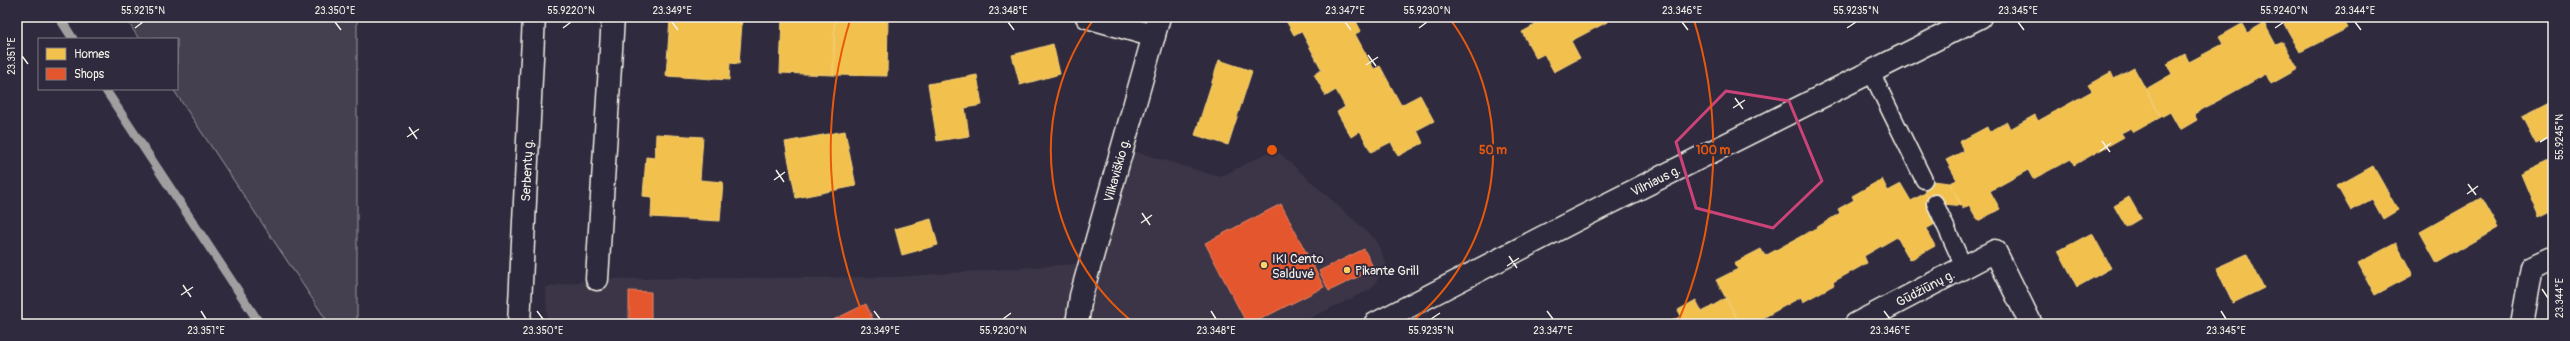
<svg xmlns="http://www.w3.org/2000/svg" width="2570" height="341" font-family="Pangolin,sans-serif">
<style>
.built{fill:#3b3647}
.green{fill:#454050;stroke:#9c989c}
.homes{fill:#f2c14e;stroke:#f3cf7c}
.shops{fill:#e4572e;stroke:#e98566}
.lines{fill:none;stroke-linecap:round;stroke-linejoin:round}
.stream{stroke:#a19ea0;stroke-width:9}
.lane-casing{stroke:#f4f1e8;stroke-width:19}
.street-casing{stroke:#f4f1e8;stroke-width:25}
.primary-casing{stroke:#f4f1e8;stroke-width:25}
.highway-casing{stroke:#f4f1e8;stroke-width:25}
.lane{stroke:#2f2a3d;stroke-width:16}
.street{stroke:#2f2a3d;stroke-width:22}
.primary{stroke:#2f2a3d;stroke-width:22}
.highway{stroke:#2f2a3d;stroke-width:22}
.marked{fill:none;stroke:#cc4377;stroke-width:3;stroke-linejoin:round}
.ticks{fill:none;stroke:#f4f1e8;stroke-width:1.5}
.ring{fill:none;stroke:#e8590c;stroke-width:2}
.poi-dot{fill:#ffd166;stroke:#2f2a3d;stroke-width:1.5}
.labels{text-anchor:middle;stroke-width:4;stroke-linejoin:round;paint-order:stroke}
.street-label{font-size:13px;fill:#f4f1e8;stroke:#2f2a3d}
.poi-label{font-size:13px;fill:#f4f1e8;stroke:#2f2a3d;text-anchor:start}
.centre{fill:#e8590c;stroke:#2f2a3d;stroke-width:2}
.ring-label{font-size:12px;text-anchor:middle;font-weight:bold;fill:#e8590c;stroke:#2f2a3d;stroke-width:4;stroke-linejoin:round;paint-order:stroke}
.neatline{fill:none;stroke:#f4f1e8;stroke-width:1.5}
.ticks-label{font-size:10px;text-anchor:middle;fill:#f4f1e8}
</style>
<rect width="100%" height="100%" fill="#2f2a3d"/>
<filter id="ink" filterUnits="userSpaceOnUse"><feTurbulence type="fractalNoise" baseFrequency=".025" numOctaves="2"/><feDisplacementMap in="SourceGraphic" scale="8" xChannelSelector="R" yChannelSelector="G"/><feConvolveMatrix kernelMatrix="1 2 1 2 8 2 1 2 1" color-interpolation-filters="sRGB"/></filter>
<g filter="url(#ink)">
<path class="built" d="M1123 148 1220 177 1275 149 1376 240 1387 266 1371 289 1298 324H547L546 287 597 279 896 277 1090 263Z"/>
<path class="green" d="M125 17H357V324H329L173 89H177V39H139Z"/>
<path class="homes" d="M687 17H742V23L687 19Z
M782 17H835L833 75 780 73Z
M835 17H888L887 76 833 75Z
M1284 17H1354L1361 31 1355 34 1374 69 1380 66 1401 105 1420 95 1434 121 1417 130 1423 143 1398 156 1391 142 1371 152 1360 131 1351 137 1337 112 1345 107 1336 90 1326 96 1314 74 1322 70 1301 31 1294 35Z
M1531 17H1607L1609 21 1571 41 1580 58 1554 72 1544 54 1536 58 1522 32 1535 25Z
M2280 17H2352L2344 21 2348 28 2300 52Z
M670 18 742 23 739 64 730 63 729 80 666 76Z
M2264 23 2276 45 2283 42 2298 69 2271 84 2266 74 2194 114 2197 120 2180 130 2170 112 2161 117 2146 89 2172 74 2167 64 2185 54 2189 62 2223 44 2219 37 2242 24 2247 33Z
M1053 44 1060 74 1020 85 1012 55Z
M1219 60 1252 71 1228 145 1195 135Z
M2134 68 2161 117 2134 132 2131 128 2121 133 2124 137 2074 165 2071 159 2033 179 2028 170 1990 191 2000 209 1978 221 1969 205 1963 209 1950 183 1957 180 1946 160 1964 151 1959 142 1987 127 1989 132 2007 122 2010 129 2035 115 2038 121 2092 91 2088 85 2111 72 2114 79Z
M977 75 982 105 965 108 969 136 937 141 928 84Z
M2553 101V136L2536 144 2522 117Z
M845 131 856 186 796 198 785 142Z
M656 134 703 137 700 180 723 182 720 221 651 217 652 197 643 196 646 157 655 158Z
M2553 159V210L2539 217 2521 174Z
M2373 166 2398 210 2383 219 2372 199 2351 211 2337 186Z
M1882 179 1888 191 1901 184 1911 201 1925 193 1926 196 1924 180 1950 183 1962 206 1935 203 1937 223 1926 229 1935 246 1910 260 1897 237 1864 256 1867 263 1833 282 1834 285 1803 302 1801 297 1752 324H1740L1716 280 1738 269 1734 263 1761 249 1765 256 1816 228 1840 213 1838 209 1854 200 1852 196Z
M2129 197 2141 218 2126 227 2114 206Z
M2481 198 2498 228 2437 263 2420 232Z
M931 219 938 245 902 255 895 229Z
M2092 233 2111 268 2077 287 2058 251Z
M2396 243 2413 275 2375 295 2358 263Z
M2247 254 2264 288 2233 303 2216 268Z
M1726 298 1740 324H1667L1681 316 1678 310 1696 300 1702 312Z"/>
<path class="shops" d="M1281 204 1324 287 1251 324H1247L1205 243Z
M1364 249 1374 269 1329 291 1319 271Z
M629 291 651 292V324H629Z
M866 304 875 324H825Z"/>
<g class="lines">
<path class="stream" d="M59 17 73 39
M105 89 260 324"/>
<defs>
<path id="lane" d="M1870 70 1924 180
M1935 203 1964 267"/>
<g id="street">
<path d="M1087 17 1154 36"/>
<path d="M597 279 613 17"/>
<path id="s1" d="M1077 324 1081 296 1159 17"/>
<path id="s2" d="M1856 324 1995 251 2031 324"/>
<path d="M2522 324 2532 267 2553 257"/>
</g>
<g id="primary">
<path id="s3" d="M519 324 534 17"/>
</g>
<g id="highway">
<path id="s4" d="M1375 324 1576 220 1980 17"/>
</g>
</defs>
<use href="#lane" class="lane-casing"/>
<use href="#street" class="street-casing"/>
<use href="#primary" class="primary-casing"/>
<use href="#highway" class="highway-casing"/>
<use href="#lane" class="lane"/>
<use href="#street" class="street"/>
<use href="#primary" class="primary"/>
<use href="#highway" class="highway"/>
</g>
</g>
<path class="marked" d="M1726 91 1789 101 1822 181 1773 228 1696 208 1676 142Z"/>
<path class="ticks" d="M335 22 341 30M672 22 678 30M1008 22 1014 30M1345 22 1351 30M1682 22 1688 30M2018 22 2024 30M2355 22 2361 30M135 28 143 22M563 28 571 22M1419 28 1427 22M1847 28 1856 22M2275 28 2284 22M1368 55 1376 66M22 56 28 64M1366 65 1378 57M1735 98 1743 109M1733 108 1745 100M409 127 417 139M407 137 419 129M2102 141 2110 152M2540 142 2548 137M2100 151 2111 143M776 170 784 182M774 180 785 172M2468 184 2476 195M2467 194 2478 186M1142 213 1150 225M1141 223 1152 215M1509 256 1517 268M1507 266 1519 258M183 285 191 297M2542 289 2548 298M181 295 193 287M201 311 206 319M537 311 543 319M874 311 880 319M1211 311 1216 319M1547 311 1553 319M1884 311 1890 319M2221 311 2226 319M1003 319 1011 313M1431 319 1440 313"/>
<g class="ring">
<path d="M1134 323A221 221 0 0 1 1094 19M1450 19A221 221 0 0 1 1410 323"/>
<path d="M866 322A441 441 0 0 1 851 17M1693 17A441 441 0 0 1 1678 322"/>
</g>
<g class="poi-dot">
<circle cx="1264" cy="265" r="4"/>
<circle cx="1347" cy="270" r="4"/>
</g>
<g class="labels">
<g class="street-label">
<text dy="5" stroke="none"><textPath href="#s3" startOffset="154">Serbentų g.</textPath></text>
<text dy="5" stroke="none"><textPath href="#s1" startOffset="159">Vilkaviškio g.</textPath></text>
<text dy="5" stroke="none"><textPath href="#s4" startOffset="315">Vilniaus g.</textPath></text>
<text dy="5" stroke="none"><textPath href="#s2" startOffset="78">Gūdžiūnų g.</textPath></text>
</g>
<g class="poi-label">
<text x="1272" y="263">IKI Cento<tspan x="1272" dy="15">Salduvė</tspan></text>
<text x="1355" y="275">Pikante Grill</text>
</g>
</g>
<circle cx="1272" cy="150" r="6" class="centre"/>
<g class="ring-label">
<text x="1493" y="154">50 m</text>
<text x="1713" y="154">100 m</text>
</g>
<rect width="2570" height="341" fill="none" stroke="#2f2a3d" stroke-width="44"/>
<rect x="38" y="38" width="140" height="52" fill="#2f2a3d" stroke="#7e7a81"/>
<rect x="46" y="48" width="20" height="12" fill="#f2c14e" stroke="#7e7a81"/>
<text x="74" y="58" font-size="12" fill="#f4f1e8">Homes</text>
<rect x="46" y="68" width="20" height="12" fill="#e4572e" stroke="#7e7a81"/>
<text x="74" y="78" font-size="12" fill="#f4f1e8">Shops</text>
<rect x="22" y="22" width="2526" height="297" class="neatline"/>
<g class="ticks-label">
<text x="143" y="14">55.9215°N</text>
<text x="335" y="14">23.350°E</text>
<text x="571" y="14">55.9220°N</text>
<text x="672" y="14">23.349°E</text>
<text x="1008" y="14">23.348°E</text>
<text x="1345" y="14">23.347°E</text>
<text x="1427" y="14">55.9230°N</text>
<text x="1682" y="14">23.346°E</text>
<text x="1856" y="14">55.9235°N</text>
<text x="2018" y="14">23.345°E</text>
<text x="2284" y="14">55.9240°N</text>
<text x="2355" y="14">23.344°E</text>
<text transform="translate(11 56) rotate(-90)" y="4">23.351°E</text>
<text transform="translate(2559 137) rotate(-90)" y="4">55.9245°N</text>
<text transform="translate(2559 298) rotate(-90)" y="4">23.344°E</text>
<text x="206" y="334">23.351°E</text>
<text x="543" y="334">23.350°E</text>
<text x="880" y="334">23.349°E</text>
<text x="1003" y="334">55.9230°N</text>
<text x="1216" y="334">23.348°E</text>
<text x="1431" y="334">55.9235°N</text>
<text x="1553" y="334">23.347°E</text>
<text x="1890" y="334">23.346°E</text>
<text x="2226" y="334">23.345°E</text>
</g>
</svg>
